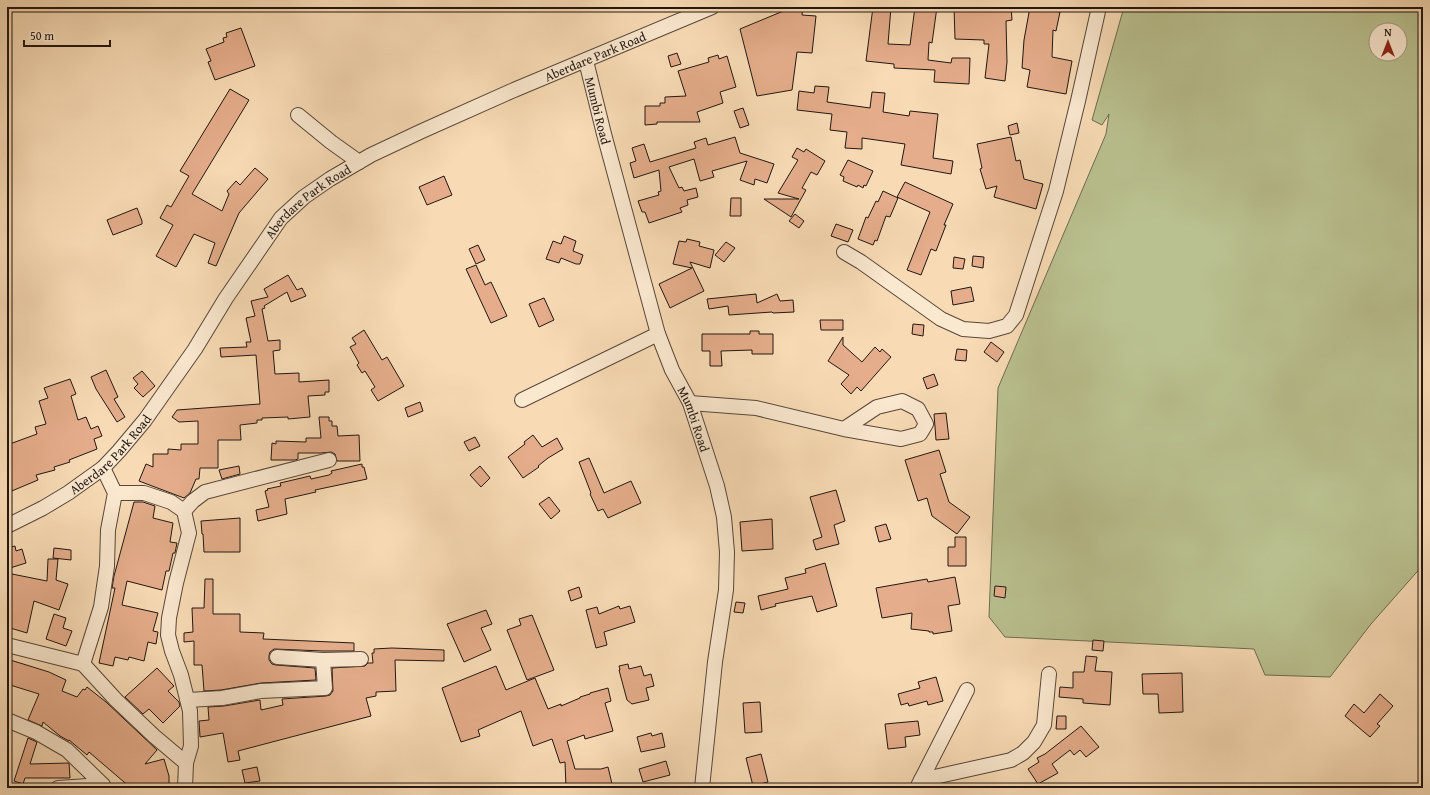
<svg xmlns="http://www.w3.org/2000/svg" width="1430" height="795" font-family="'Gentium Book Plus',serif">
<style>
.green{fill:#bac190;stroke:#6e6c50;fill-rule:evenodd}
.building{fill:#e5ad8b;stroke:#221611}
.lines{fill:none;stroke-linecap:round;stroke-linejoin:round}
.minor-casing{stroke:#58473a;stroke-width:16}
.minor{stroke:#fae8cf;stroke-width:14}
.labels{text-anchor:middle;stroke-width:3;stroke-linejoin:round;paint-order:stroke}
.street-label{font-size:13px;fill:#221611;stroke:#fae8cf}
</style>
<rect width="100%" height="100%" fill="#f8dbb5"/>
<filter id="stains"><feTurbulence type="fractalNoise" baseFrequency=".005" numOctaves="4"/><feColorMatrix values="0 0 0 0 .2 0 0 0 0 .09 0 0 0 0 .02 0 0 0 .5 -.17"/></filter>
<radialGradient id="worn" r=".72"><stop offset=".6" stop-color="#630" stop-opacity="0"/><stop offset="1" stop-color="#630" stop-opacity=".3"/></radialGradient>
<path class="green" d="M1124 7H1423V565L1371 624 1330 677 1265 675 1254 649 1005 637 989 617 998 388 1106 134 1109 114 1102 125 1092 120ZM1376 30H1400V54H1376Z"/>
<path class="building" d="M793 7H803L802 15 816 16 812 53 797 52 792 90 757 96 740 29Z
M873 7H891L888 44 910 45 915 7H937L932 43 929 42 928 60 951 63 952 58H970L969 84 934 82 935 70 894 68V64L866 61Z
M954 7H1011L1012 20 1006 21 1007 62 1005 81 985 78 989 44H984V40L955 39Z
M1030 7 1060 12 1056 31 1053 30 1052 57 1072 61 1066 94 1027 87 1030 70 1022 68 1024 40Z
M241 28 255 66 215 80 208 62 211 61 206 49 224 42 223 38 227 37 226 33Z
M677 53 681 64 671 67 668 56Z
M718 55 719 59 727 56 736 87 720 92 723 103 697 112 700 122H657V124L645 125V106H660V103H665V97L686 96 678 71 709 62 708 58Z
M815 86 829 87 827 102 870 108 872 92 885 93 883 112 909 116 910 111 938 114 933 158 953 161 951 174 901 165 905 144 862 138V149L845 148 847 132 830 130 832 114 797 110 799 91 814 93Z
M230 89 249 100 192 194 222 211 229 194 227 191 236 181 240 185 255 168 268 179 239 213 216 266 208 263 215 243 194 234 176 267 156 256 173 225 160 218 167 205 171 207 189 176 180 171Z
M743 108 749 125 740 128 734 111Z
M1017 123 1019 133 1010 135 1008 126Z
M735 137 740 153 774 164 767 183 755 179 754 185 740 180 747 161 712 171 714 177 700 181 694 159 669 167 679 188 682 187 684 191 696 188 698 197 687 200 688 205 680 208 682 212 649 223 645 212H642L638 201 659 195 658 192 661 191 659 170 634 178 630 163 636 161 632 148 644 144 650 162 696 148 694 142 706 138 708 145Z
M1011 137 1016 161 1020 160 1024 179 1043 184 1036 209 994 197 997 186 986 189 980 169 982 168 977 144Z
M797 148 804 152 806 149 825 161 817 175 811 172 802 188 806 190 791 217 764 199H799L778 193 798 160 792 157Z
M848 160 873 171 866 186 864 185 863 188 858 185 857 187 843 181 844 177 840 175Z
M444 176 452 195 427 205 419 187Z
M905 182 953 204 944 225H946L936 251 931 249 921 275 907 270 930 212 897 197Z
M883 191 898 198 890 217 886 216 877 241 875 240 873 245 858 239 866 217 868 218 876 201 878 202Z
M731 198H741V216H730Z
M137 208 142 221V224L113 235 107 220Z
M795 214 804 221 799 228 789 221Z
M836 224 853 230 848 242 831 236Z
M564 236 576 241 573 251 583 255 580 264H576L561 258 559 263 546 259 553 241 561 244Z
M687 239 700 242 699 246 714 250 710 268 690 262 704 291 670 308 659 284 692 268 673 264 679 241 686 242Z
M726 242 735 248 724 262 715 255Z
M478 245 485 260 476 264 469 249Z
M973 256 984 257 983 268 972 266Z
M954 257 965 259 963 269 953 268Z
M476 265 485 285 491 282 507 316 491 323 466 269Z
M288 275 297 290 302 288 306 296 291 302 287 292 264 306 265 308 262 309 268 341 280 340V350L273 351 275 374 299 373V382L329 380V392H325V395L308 396 310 417 288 419V417L262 418V420H257V423L240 425 241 440H218V468H200L199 479H196L190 493 184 498 139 481 146 464 153 467V454H168V449L181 450V444H198V421L179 422 172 417 177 410 260 404 256 355 221 357 220 348 247 347 246 342H251L246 318 255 316 251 301 268 297 264 289Z
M971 287 974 301 953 305 951 291Z
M756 294 757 303 777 294 780 301 793 300 794 312 773 313 772 312 729 315 728 306 709 309 707 299Z
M544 298 554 320 539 327 529 304Z
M820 320H843V330H821Z
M913 324 924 325 923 336 912 334Z
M364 330 382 360 387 357 404 386 378 401 371 390 375 387 365 371 362 373 357 365 359 363 350 347 356 344 352 338Z
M750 331H759V334H773V354H752V350L721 351 722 366H710V351H702V334H750Z
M843 337V345L862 362 875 347 880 352 882 349 891 357 861 391 857 387 851 394 841 384 849 375 828 361Z
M991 342 1004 352 997 362 984 352Z
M957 349 967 350 966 361 955 360Z
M106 370 118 397 114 399 125 417 117 422 96 389 91 377Z
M142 371 155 386 143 397 134 388 138 384 133 378Z
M934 374 938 385 927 389 923 378Z
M70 379 76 394 71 396 78 420 86 417 91 429 98 426 102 436 94 439 97 449 69 460 70 462 54 467 55 470 36 475 38 480 7 493V445L37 434 35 427 46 424 39 401 48 398 44 388Z
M420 402 423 411 408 417 405 408Z
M946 413 949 439 936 440 934 414Z
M319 417H329V421H332V426H337L338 436 359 435 360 461H337L335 454 331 452 321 453H298V459L295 460H271L272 443 276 444V441L306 442V438H321Z
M533 435 542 447 557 438 563 449 548 458 538 466 539 467 523 478 508 457 525 444 524 442Z
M475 437 480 446 469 451 464 442Z
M939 450 946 472 940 474 949 502 970 517 957 534 932 516 927 498 918 501 905 460Z
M589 458 604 493 631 481 641 503 608 518 603 509 598 511 590 494 591 493 579 462Z
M362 464V467H364L367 479 315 490 316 492 285 499 287 514 258 521 256 510 269 507 265 491 268 490 267 489 281 486 280 483 310 476 311 479 329 475 332 473 331 471Z
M239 466 240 474 222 479 219 470Z
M480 466 490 478 481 487 470 475Z
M836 490 845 521 834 525 839 544 816 550 813 540 822 537 810 497Z
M549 497 560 511 551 519 539 504Z
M134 502H143L155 506 153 518 173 523 170 542 177 543 175 553H173L169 571H166L162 590 127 581 122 605 158 613 153 631 158 632 156 644 148 642 144 661 129 657 128 660 115 657 113 666 99 663 115 588H112L114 576Z
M240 518V552H204L203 534H202L201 521Z
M772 519 773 549 742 551 740 522Z
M886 524 891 539 879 542 875 527Z
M955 537H966V566H948V547H955Z
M15 546 16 551 22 549 26 563 10 568 7 555V548Z
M54 548 71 550V560L53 558Z
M48 559H58L56 580 68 584 59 610 34 601 27 633 7 627 10 619H7V573L47 581Z
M825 563 837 606 817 612 812 596 775 604 776 606 761 610 758 596 788 589 785 578 806 573 805 569Z
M955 577 960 604 948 606 952 631 933 634V632H929V631L911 629 912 613 882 618 876 588 927 579 928 582Z
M205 579H213V614H240V632L264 633 263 639 354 643V651H323L274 649 270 652 269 656V660L272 664 276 665 315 668 316 680 261 683 221 690 204 691 202 665H194V641L184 642V633L193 632 192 608H204Z
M995 586 1006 587 1005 598 994 596Z
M579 587 582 597 571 601 568 591Z
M736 602 745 603 743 613 734 612Z
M619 606 620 609 630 606 635 622 604 632 607 645 596 648 586 610 597 607 599 614Z
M486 610 492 624 481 628 491 650 464 662 447 624Z
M54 614 66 618 63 628 72 631 66 646 46 639Z
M532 615 554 670 527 680 507 630 521 625 519 619Z
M1093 640 1104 641 1103 651 1092 650Z
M392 648 444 650V661L395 660 396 691 376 692V696L366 698 371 716 238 751 240 760 228 762 223 733 200 737 199 721 209 720 208 707 224 706 260 700 261 710 283 705 282 699 326 696 330 695 333 691 332 668 365 666 368 663H373L372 653H374V649Z
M1086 656 1097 657 1095 671 1112 672 1110 705 1083 703V699L1059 697 1060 687 1073 688V672H1084Z
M7 659 49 672 66 680 62 691 77 697 83 689 85 690 87 687 106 702 157 750 145 764 164 759 169 776V788H131L89 752 87 755 69 740V741L60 736 43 722 42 726 28 720 39 694 7 684Z
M628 664 629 669 641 666 644 676 651 674 654 686 646 688 649 700 632 704 627 700 619 670H620L619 666Z
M496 666 506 690 535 678 548 709 561 704V706L580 698V697L590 694V693L608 688 611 701 605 703 613 731 585 739 584 735 567 741 575 769H601L608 767 613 788H566L565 762 560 763 552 739 533 746 521 711 478 730 480 736 461 742 442 688Z
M157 668 174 686 168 691 179 702 180 706 163 723 149 709 143 714 125 697Z
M1182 673 1183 712 1159 713 1158 694H1143L1142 674Z
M936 677 943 701 928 705 927 701 909 706 908 703 901 705 898 694 920 688 918 682Z
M1380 694 1393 706 1377 724 1380 726 1370 737 1345 716 1354 704 1364 713Z
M760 702 762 732 745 733 743 703Z
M1057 716H1066V729H1056Z
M918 721 920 735 905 737 906 747 888 749 885 724Z
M1081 726 1099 747 1086 757 1080 750 1074 755 1070 750 1052 764 1058 773 1038 784 1028 769 1039 762 1037 758 1045 754Z
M651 733 652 736 662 733 665 747 641 752 637 737Z
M28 738 37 742 30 764 69 763 70 778H25L23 784 14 781Z
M761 754 768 782 753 786 746 758Z
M666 761 670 775 643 782 639 769Z
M257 767 260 781 245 783 242 770Z"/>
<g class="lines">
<defs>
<g id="minor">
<path id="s1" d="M586 61 604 134 658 334 672 370 690 403 717 486 724 517 727 552 726 590 715 662 702 788"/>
<path d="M298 115 331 142 359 162"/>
<path d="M844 252 861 262 941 319 963 329 989 331 1007 326 1016 315 1056 191 1078 101 1099 7"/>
<path d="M522 400 658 334"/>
<path d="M690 403 756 408 844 429 901 439 920 434 926 424 918 409 902 401 877 407 844 429"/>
<path d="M103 468 115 493 108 530 107 566 101 607 83 664 116 700 154 736 186 763 185 788"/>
<path d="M115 493H144L171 502 184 511 189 533 176 583 169 618 168 635 172 651 181 675 190 711 191 746 186 763"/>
<path d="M184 511 193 501 205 492 329 460"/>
<path id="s2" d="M7 526 43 508 68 493 103 468 119 451 145 420 195 349 226 298 281 218 304 197 330 179 371 155 422 131 514 90 712 7"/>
<path d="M7 645 83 664"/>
<path d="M277 657 323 660 361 659"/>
<path d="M188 700 222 698 261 691 325 688 323 660"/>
<path d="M7 720 36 732 67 750 103 785 104 788"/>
<path d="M921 780 1011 760 1023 753 1034 742 1044 725 1049 674"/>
<path d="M918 786 967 690"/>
<path d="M58 788 103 785"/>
</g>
</defs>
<use href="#minor" class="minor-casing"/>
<use href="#minor" class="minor"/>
</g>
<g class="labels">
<g class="street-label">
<text dy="5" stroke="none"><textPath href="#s2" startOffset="775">Aberdare Park Road</textPath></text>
<text dy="5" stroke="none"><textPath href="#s1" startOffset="51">Mumbi Road</textPath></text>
<text dy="5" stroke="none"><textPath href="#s2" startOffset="451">Aberdare Park Road</textPath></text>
<text dy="5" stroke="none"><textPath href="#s1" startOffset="375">Mumbi Road</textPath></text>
<text dy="5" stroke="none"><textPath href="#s2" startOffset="127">Aberdare Park Road</textPath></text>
</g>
</g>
<rect width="1430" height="795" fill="none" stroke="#f8dbb5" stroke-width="24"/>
<rect x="8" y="8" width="1414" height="779" fill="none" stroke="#221611" stroke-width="2"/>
<rect x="12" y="12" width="1406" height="771" fill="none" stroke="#221611"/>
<g transform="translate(1388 42)"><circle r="19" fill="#fae8cf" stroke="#a49483"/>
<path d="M0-3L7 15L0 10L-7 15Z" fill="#8f2418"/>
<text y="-6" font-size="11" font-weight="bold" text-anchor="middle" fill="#221611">N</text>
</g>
<path d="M24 40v6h86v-6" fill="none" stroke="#221611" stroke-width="2"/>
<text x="30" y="40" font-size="12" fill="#221611" stroke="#fae8cf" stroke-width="3" paint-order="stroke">50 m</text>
<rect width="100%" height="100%" filter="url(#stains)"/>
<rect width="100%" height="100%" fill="url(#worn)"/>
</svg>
